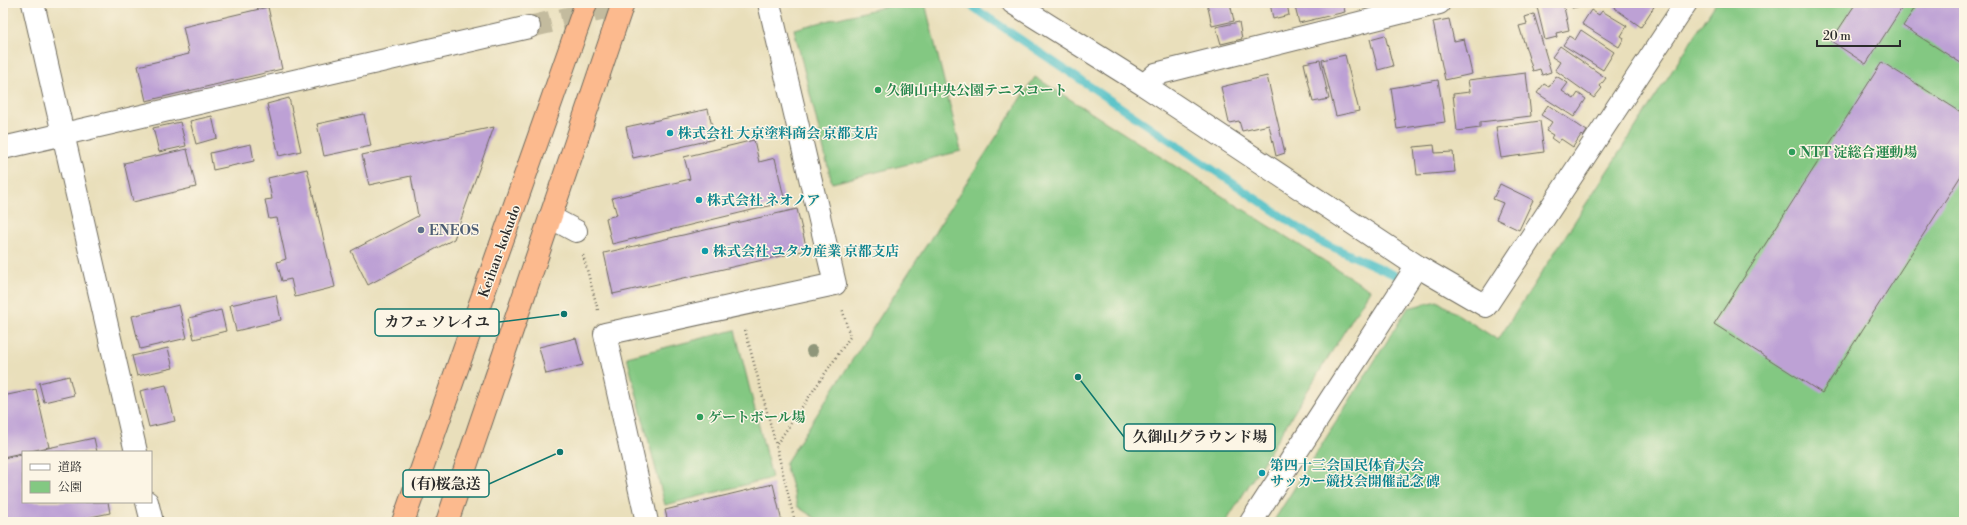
<svg xmlns="http://www.w3.org/2000/svg" width="1967" height="525" font-family="'Libre Bodoni','Noto Serif JP',serif">
<style>
.green{fill:#83c882;stroke:#577a56}
.lines{fill:none;stroke-linecap:round;stroke-linejoin:round}
.stream{stroke:#53c1c7;stroke-width:8}
.building{fill:#bda1d5}
.street-tunnel{stroke:#c3bb9e;stroke-width:22;stroke-dasharray:22 11;stroke-linecap:butt}
.street-casing{stroke:#6e6a5d;stroke-width:24}
.highway-casing{stroke:#6e6a5d;stroke-width:24}
.path{stroke:#6e6a5d;stroke-width:2.5;stroke-dasharray:1 3;stroke-linecap:butt}
.street{stroke:#fff;stroke-width:22}
.highway{stroke:#fcba8e;stroke-width:22}
.tree{fill:#8f967a}
.leisure-dot{fill:#2e9e5b;stroke:#fcf5e5;stroke-width:1.5}
.culture-dot{fill:#0f9aa8;stroke:#fcf5e5;stroke-width:1.5}
.service-dot{fill:#5c6f8a;stroke:#fcf5e5;stroke-width:1.5}
.labels{text-anchor:middle;stroke-width:3;stroke-linejoin:round;paint-order:stroke}
.leisure-label{font-size:14px;font-weight:bold;fill:#27864d;stroke:#fcf5e5;text-anchor:start}
.culture-label{font-size:14px;font-weight:bold;fill:#0d838f;stroke:#fcf5e5;text-anchor:start}
.service-label{font-size:14px;font-weight:bold;fill:#4e5e75;stroke:#fcf5e5;text-anchor:start}
.street-label{font-size:14px;fill:#2b2b2b;stroke:#fcf5e5}
.leader{fill:none;stroke:#0f766e;stroke-width:1.5}
.callout-dot{fill:#0f766e;stroke:#fcf5e5;stroke-width:1.5}
.callout{fill:#fcf5e5;stroke:#0f766e;stroke-width:1.5}
.callout-label{font-size:15px;text-anchor:middle;font-weight:bold;fill:#2b2b2b}
</style>
<rect width="100%" height="100%" fill="#fcf5e5"/>
<filter id="ink" filterUnits="userSpaceOnUse"><feTurbulence type="fractalNoise" baseFrequency=".025" numOctaves="2"/><feDisplacementMap in="SourceGraphic" scale="8" xChannelSelector="R" yChannelSelector="G"/><feConvolveMatrix kernelMatrix="1 2 1 2 8 2 1 2 1" color-interpolation-filters="sRGB"/></filter>
<filter id="wash" filterUnits="userSpaceOnUse"><feTurbulence type="fractalNoise" baseFrequency=".012" numOctaves="4" result="noise"/><feDisplacementMap in="SourceGraphic" scale="16" xChannelSelector="R" yChannelSelector="G"/><feGaussianBlur stdDeviation="0.9" result="paint"/><feColorMatrix in="noise" values="0 0 0 0 0 0 0 0 0 0 0 0 0 0 0 0 0 1.4 0 .05"/><feComposite in="paint" operator="in"/></filter>
<g filter="url(#wash)">
<rect width="100%" height="100%" fill="#e9dfbb"/>
<path class="green" d="M900 3H925L961 151 832 183 794 29Z
M1716 3H1964V522H1273L1408 308 1437 301 1498 340Z
M1035 77 1370 290 1226 522H821L798 507 785 464Z
M735 330 772 478 665 505 627 357Z"/>
<g class="lines">
<path class="stream" d="M967 3 1317 240 1406 280 1405 281"/>
</g>
<g id="blocks">
<path class="building" d="M1207 3H1230L1234 21 1212 26Z
M1270 3H1287L1289 15 1273 19Z
M1294 3H1343L1345 12 1299 23Z
M1536 3 1543 4 1563 3 1569 30 1556 33 1557 37 1545 40Z
M1571 3H1590V4L1572 8Z
M1617 3H1653L1655 5 1641 27 1614 8Z
M1856 3H1905L1866 64 1831 41Z
M1918 3H1964V65L1903 26Z
M268 7 282 69 146 101 138 66 189 54 183 27Z
M1591 10 1599 15 1602 11 1627 26 1621 36 1624 38 1619 47 1582 24Z
M1534 14 1551 72 1542 75 1540 69 1533 71 1519 26 1527 24 1525 17Z
M1449 19 1454 41 1464 39 1472 74 1445 80 1433 22Z
M1239 22 1242 39 1221 44 1216 27Z
M1581 30 1614 52 1603 70 1563 45 1569 36 1575 40Z
M1385 35 1393 66 1378 70 1370 39Z
M1560 46 1606 78 1600 86 1602 88 1594 98 1555 70 1560 62 1552 57Z
M1345 55 1359 111 1336 116 1322 60Z
M1320 60 1329 99 1313 102 1304 63Z
M1882 62 1964 114V171L1822 393 1714 324Z
M1526 73 1531 116 1480 122V128L1457 131 1453 94 1470 92 1468 80Z
M1267 76 1285 153 1276 156 1269 125 1242 131 1239 121 1229 123 1221 87Z
M1556 76 1568 83 1562 91 1574 99 1578 93 1586 99 1574 117 1537 93 1544 84 1549 87Z
M1438 80 1445 122 1397 129 1391 88Z
M289 98 301 151 279 156 267 104Z
M1548 105 1587 131 1583 137 1581 135 1573 147 1561 139 1558 143 1551 138 1553 135 1546 131 1552 122 1541 115Z
M708 109 715 139 633 158 626 127Z
M364 114 371 146 324 156 317 124Z
M212 116 217 138 196 144 190 121Z
M1540 121 1544 152 1501 158 1496 127Z
M180 122 186 146 159 152 153 128Z
M494 127 454 239 368 285 351 251 418 216 411 176 369 185 362 155Z
M754 140 759 162 775 158 785 202 612 244 606 218 617 215 612 198 690 179 684 157Z
M251 144 254 161 213 170 210 153Z
M1434 145 1435 153 1453 152 1455 172 1417 175 1414 147Z
M187 149 196 187 133 202 124 163Z
M307 169 335 287 295 297 291 279 282 281 277 262 286 259 277 218 269 219 265 200 272 199 268 178Z
M1500 184 1533 200 1519 230 1496 219 1503 203 1493 199Z
M797 209 807 250 613 294 604 253Z
M276 295 281 320 236 331 230 305Z
M179 305 187 338 140 349 132 316Z
M221 310 226 331 194 339 189 318Z
M576 338 583 365 546 374 539 347Z
M168 348 173 368 137 376 132 356Z
M69 376 74 395 44 402 39 383Z
M166 385 175 421 149 427 140 391Z
M36 389 49 447 3 457V396Z
M94 438 97 452H34V451Z
M23 454V502H108L110 513 67 522H3V458Z
M773 484 782 522H668L665 510Z"/>
</g>
</g>
<g filter="url(#ink)">
<use href="#blocks" fill-opacity="0" stroke="#6e6a5d" stroke-width="1"/>
<g class="lines">
<path class="street-tunnel" d="M529 27 631 3"/>
<defs>
<path id="street" d="M33 3 136 452
M1013 3 1144 85 1417 266 1486 306 1686 3
M1144 85 1156 74 1439 3
M3 148 529 27
M550 217 576 231
M147 502 152 522
M647 522 605 334 835 284 769 3
M1251 522 1417 266"/>
<path id="highway" d="M403 522 586 3
M447 522 623 3"/>
</defs>
<use href="#street" class="street-casing"/>
<use href="#highway" class="highway-casing"/>
<path class="path" d="M583 255 598 310
M745 330 776 445
M800 522 794 518 776 445 850 337 842 308"/>
<use href="#street" class="street"/>
<use href="#highway" class="highway"/>
</g>
<circle class="tree" cx="812" cy="351" r="6"/>
</g>
<g class="leisure-dot">
<circle cx="878" cy="90" r="4"/>
<circle cx="1792" cy="152" r="4"/>
<circle cx="700" cy="417" r="4"/>
</g>
<g class="culture-dot">
<circle cx="670" cy="133" r="4"/>
<circle cx="699" cy="200" r="4"/>
<circle cx="705" cy="251" r="4"/>
<circle cx="1262" cy="473" r="4"/>
</g>
<circle class="service-dot" cx="421" cy="230" r="4"/>
<g class="labels">
<g class="leisure-label">
<text x="886" y="95">久御山中央公園テニスコート</text>
<text x="1800" y="157">NTT 淀総合運動場</text>
<text x="708" y="422">ゲートボール場</text>
</g>
<g class="culture-label">
<text x="678" y="138">株式会社 大京塗料商会 京都支店</text>
<text x="707" y="205">株式会社 ネオノア</text>
<text x="713" y="256">株式会社 ユタカ産業 京都支店</text>
<text x="1270" y="470">第四十三会国民体育大会<tspan x="1270" dy="16">サッカー競技会開催記念 碑</tspan></text>
</g>
<g class="service-label">
<text x="429" y="235">ENEOS</text>
</g>
<g class="street-label">
<text transform="translate(499 251) rotate(-70)" y="5">Keihan-kokudo</text>
</g>
</g>
<path class="leader" d="M564 314L499 322M1078 377L1124 437M560 452L489 484"/>
<g class="callout-dot">
<circle cx="564" cy="314" r="4"/>
<circle cx="1078" cy="377" r="4"/>
<circle cx="560" cy="452" r="4"/>
</g>
<g class="callout">
<rect x="375" y="309" width="124" height="27" rx="4"/>
<rect x="1124" y="424" width="151" height="27" rx="4"/>
<rect x="403" y="470" width="86" height="27" rx="4"/>
</g>
<g class="callout-label">
<text x="437" y="327">カフェ ソレイユ</text>
<text x="1200" y="442">久御山グラウンド場</text>
<text x="446" y="489">(有)桜急送</text>
</g>
<rect width="1967" height="525" fill="none" stroke="#fcf5e5" stroke-width="16"/>
<rect x="22" y="451" width="130" height="52" fill="#fcf5e5" stroke="#a8a49b"/>
<rect x="30" y="464" width="20" height="6" fill="#ffffff" stroke="#a8a49b"/>
<text x="58" y="471" font-size="12" fill="#2b2b2b">道路</text>
<rect x="30" y="481" width="20" height="12" fill="#83c882" stroke="#a8a49b"/>
<text x="58" y="491" font-size="12" fill="#2b2b2b">公園</text>
<path d="M1817 40v6h83v-6" fill="none" stroke="#2b2b2b" stroke-width="2"/>
<text x="1823" y="40" font-size="12" fill="#2b2b2b" stroke="#fcf5e5" stroke-width="3" paint-order="stroke">20 m</text>
</svg>
